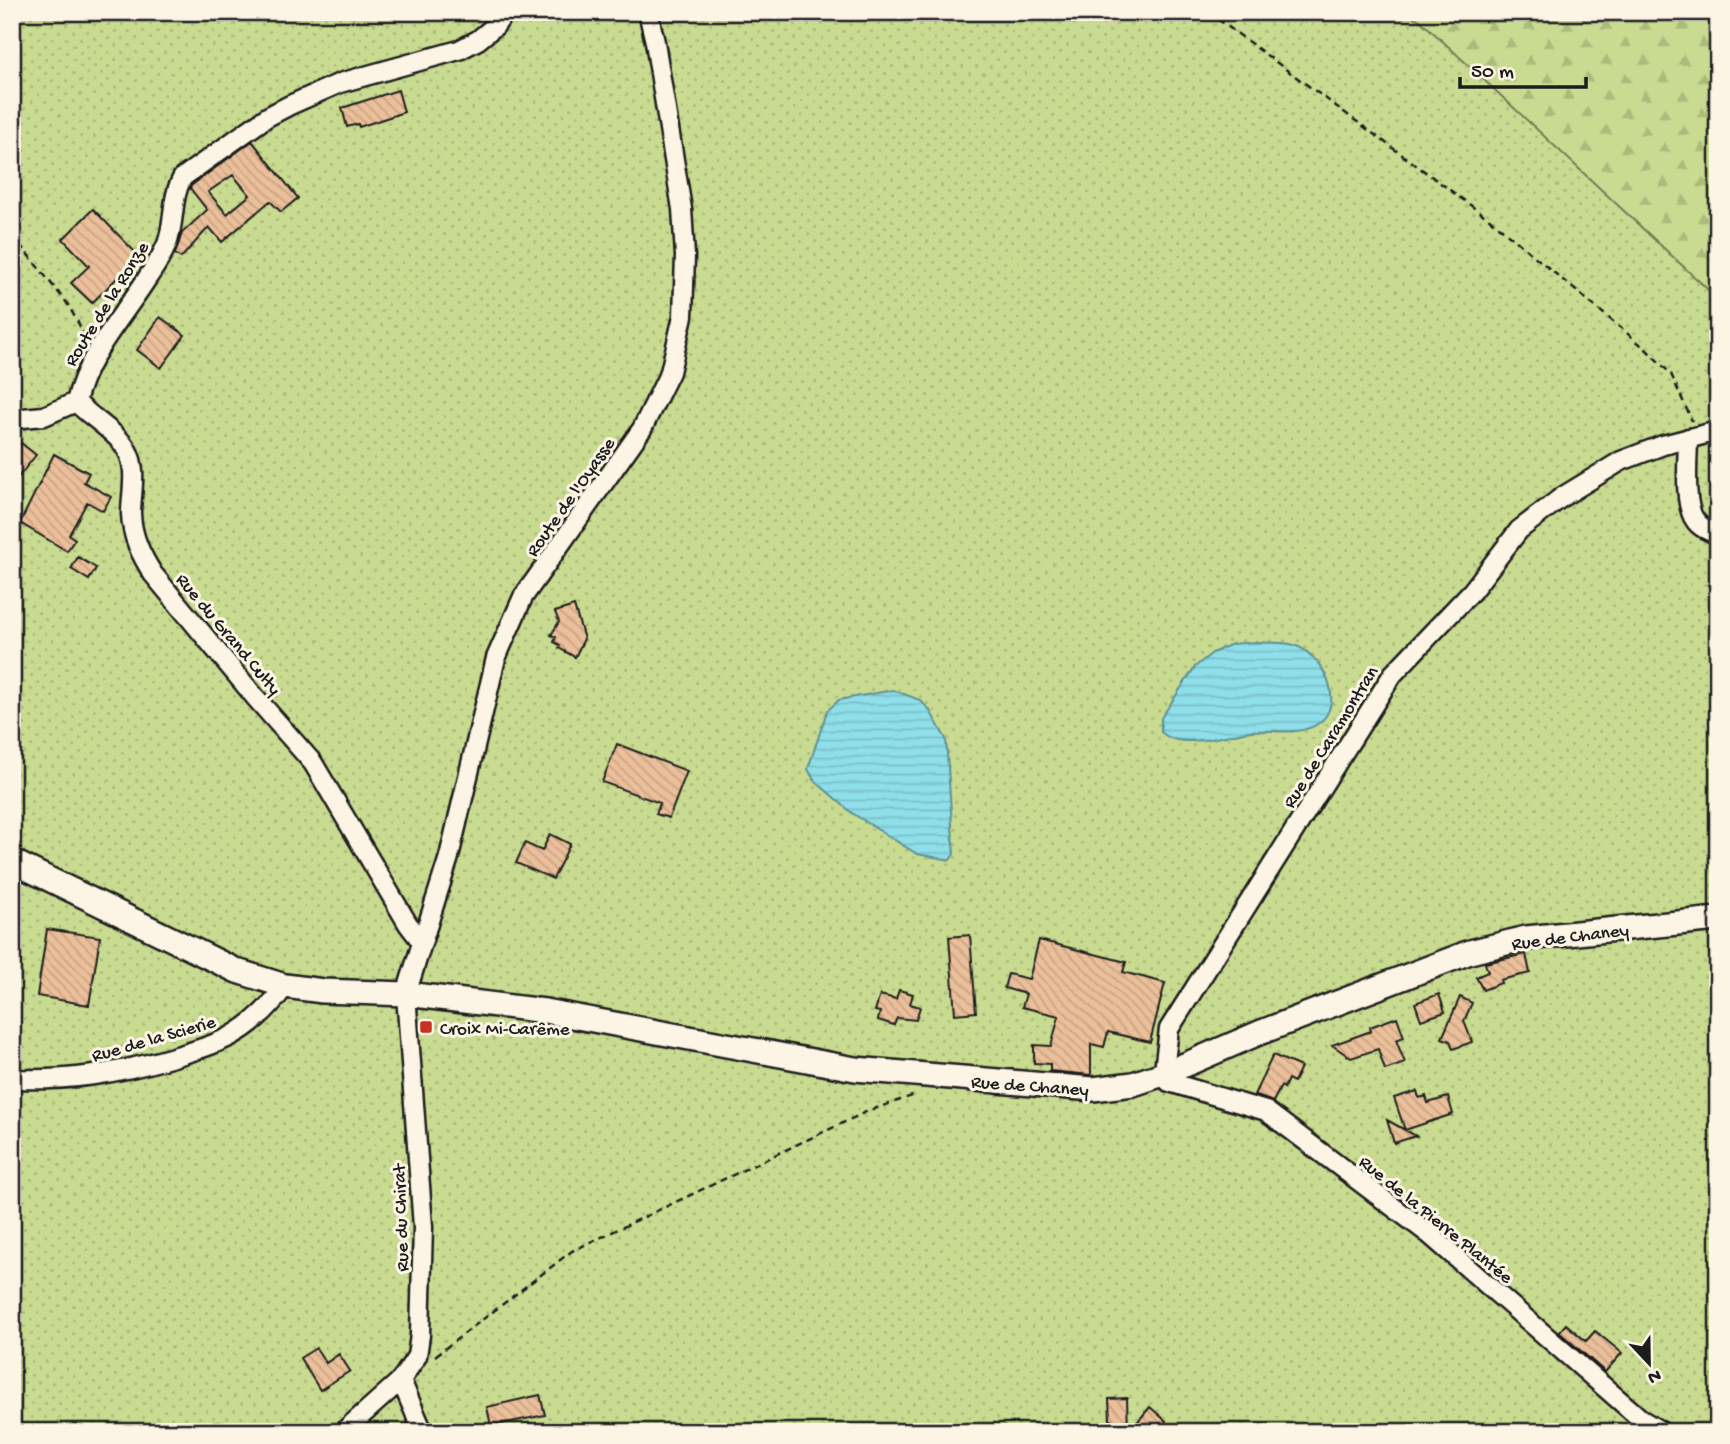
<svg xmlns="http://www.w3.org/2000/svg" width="1730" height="1444" font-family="'Gochi Hand',sans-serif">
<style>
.grass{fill:url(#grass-dots);stroke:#727c56;stroke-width:2}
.forest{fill:url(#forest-firs);stroke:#727c56;stroke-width:2}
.water{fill:url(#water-rules);stroke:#609197;stroke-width:2}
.building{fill:url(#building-back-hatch);stroke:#1c1c1c;stroke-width:2;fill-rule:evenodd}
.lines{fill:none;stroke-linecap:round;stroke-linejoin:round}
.minor-casing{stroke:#1c1c1c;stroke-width:23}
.tertiary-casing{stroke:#1c1c1c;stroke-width:28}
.path{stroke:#1c1c1c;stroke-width:2.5;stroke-dasharray:7 5;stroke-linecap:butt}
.minor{stroke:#fcf5e5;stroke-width:18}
.tertiary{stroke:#fcf5e5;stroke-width:23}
.poi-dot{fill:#c8321e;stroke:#fcf5e5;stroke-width:2.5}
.labels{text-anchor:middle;stroke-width:6;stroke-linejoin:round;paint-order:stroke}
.street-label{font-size:19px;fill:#1c1c1c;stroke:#fcf5e5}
.poi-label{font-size:19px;fill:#1c1c1c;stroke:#fcf5e5;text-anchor:start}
</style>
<defs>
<pattern id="grass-dots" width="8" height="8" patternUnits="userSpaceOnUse" patternTransform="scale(1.75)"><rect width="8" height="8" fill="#c8db90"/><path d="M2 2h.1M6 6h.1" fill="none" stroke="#abbb7c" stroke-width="1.8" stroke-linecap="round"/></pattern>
<pattern id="forest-firs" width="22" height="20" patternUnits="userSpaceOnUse" patternTransform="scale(1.75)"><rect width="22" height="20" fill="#c8db90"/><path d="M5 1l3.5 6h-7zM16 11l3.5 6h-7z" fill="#abbb7c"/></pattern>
<pattern id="water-rules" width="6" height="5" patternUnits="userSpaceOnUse" patternTransform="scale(1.75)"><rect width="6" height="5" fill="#8edfe9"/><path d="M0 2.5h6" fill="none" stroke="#7abfc7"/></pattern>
<pattern id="building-back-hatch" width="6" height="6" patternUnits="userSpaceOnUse" patternTransform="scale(1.75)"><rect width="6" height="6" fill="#ebbf9a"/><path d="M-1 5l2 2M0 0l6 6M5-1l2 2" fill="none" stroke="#c9a484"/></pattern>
</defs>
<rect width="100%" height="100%" fill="#fcf5e5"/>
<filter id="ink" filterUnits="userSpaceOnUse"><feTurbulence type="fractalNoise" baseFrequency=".0143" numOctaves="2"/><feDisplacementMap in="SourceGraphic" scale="14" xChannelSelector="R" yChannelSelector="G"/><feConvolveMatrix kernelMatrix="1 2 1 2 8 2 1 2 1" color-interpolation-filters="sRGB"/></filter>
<g filter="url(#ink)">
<path class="grass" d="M12 12H1718V1432H12Z"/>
<path class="forest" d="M1403 12H1718V299L1420 20Z"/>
<path class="water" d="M1256 642C1268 643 1283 642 1294 645 1322 654 1347 702 1319 723 1299 737 1272 729 1250 731 1230 734 1210 741 1191 741 1179 741 1170 740 1161 732V718L1195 667 1212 653 1232 644Z
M893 690 920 700 929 709 946 739 954 854 950 860 917 854 852 813 814 780 808 769 827 711 839 700Z"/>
<path class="building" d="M398 90 404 112 359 127 358 124 347 127 342 108Z
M252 141 298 198 281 212 270 201 222 242 209 227 181 258 175 254 182 233 207 210 190 188 192 185ZM233 175 250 195 227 214 208 192Z
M93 209 139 256 92 303 71 283 89 266 63 239Z
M160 317 185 335 161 368 137 350Z
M12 440 19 445 21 443 36 455 12 485Z
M54 454 89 473 84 482 111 497 103 511 87 502 69 535 75 539 67 551 20 523Z
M78 557 96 568 89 580 71 569Z
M574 606 584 639 575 657 559 648 560 645 554 642 556 637 551 635 559 622 555 612Z
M617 744 687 771 669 818 656 814 660 803 602 782Z
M550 834 570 844 553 879 516 863 525 843 542 851Z
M47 929 100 937 89 1005 37 996Z
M970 935 976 1012 955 1014 949 937Z
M1039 940 1126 962 1123 972 1165 983 1150 1042 1108 1032 1104 1047 1091 1044V1075L1050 1071V1064L1034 1063V1045L1051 1046 1059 1016 1022 1007 1026 994 1004 988 1008 974 1029 979Z
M1526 954 1530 973 1500 980 1501 983 1483 990 1476 977 1488 972 1485 963Z
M899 990 913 994 910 1004 920 1007 916 1020 897 1018 894 1025 878 1020 880 1012 875 1011 880 995 896 999Z
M1439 994 1445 1012 1421 1020 1415 1003Z
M1460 997 1472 1003 1464 1021 1472 1042 1453 1049 1450 1041 1442 1038Z
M1397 1017 1404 1037 1396 1040 1405 1063 1385 1070 1378 1049 1351 1058 1332 1045 1371 1031 1370 1027Z
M1273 1055 1301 1067 1294 1082 1288 1079 1284 1088 1281 1086 1273 1102 1254 1095Z
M1417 1091 1419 1098 1426 1096 1428 1103 1448 1097 1453 1114 1405 1130 1394 1098Z
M1387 1120 1416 1136 1394 1143Z
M1566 1324 1586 1341 1595 1331 1622 1353 1605 1372 1559 1332Z
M316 1348 326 1363 339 1354 350 1371 320 1390 300 1358Z
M540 1395 545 1415 491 1426 487 1407Z
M1127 1398 1128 1432H1124L1110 1419 1109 1399Z
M1150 1407 1166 1421 1158 1432H1129Z"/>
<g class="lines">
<defs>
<path id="minor" d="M76 402C87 354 122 318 148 277 155 267 162 256 167 244 175 223 171 196 183 177L267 117 290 105 340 83 459 50 478 40 495 26 505 12
M12 419 44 416 76 402C90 417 118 433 127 450 138 469 131 493 131 514 132 537 141 555 153 574L255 697 313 763 408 924 421 941
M1688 438C1688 458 1683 504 1695 520 1699 527 1710 532 1718 534
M12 1079C71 1081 114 1074 170 1058 190 1052 213 1046 231 1036 253 1024 271 1006 285 986
M401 1380 423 1432
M343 1432 401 1380 417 1356 420 1335 423 1227 406 994 449 857 496 658 523 597 642 429 670 372 683 316 685 256 682 209 655 42 648 12
M1662 1432 1642 1420 1429 1234 1266 1111 1169 1082 1165 1062 1169 1029 1393 674 1472 591 1519 530 1562 497 1621 461 1663 445 1718 431"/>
<path id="tertiary" d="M12 861 237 971 285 986 323 991 406 994 545 1011 855 1069 1093 1089 1133 1084 1166 1073 1259 1033 1470 952 1526 938 1718 919"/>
</defs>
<use href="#minor" class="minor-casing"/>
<use href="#tertiary" class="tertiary-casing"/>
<path class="path" d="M1208 12 1492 221 1646 349 1671 374 1692 421
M12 235 67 303 86 337
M435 1356 572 1251 868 1111 915 1095"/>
<use href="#minor" class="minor"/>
<use href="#tertiary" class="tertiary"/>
</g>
</g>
<rect class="poi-dot" x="419" y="1020" width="14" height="14" rx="3.5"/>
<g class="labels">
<g class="street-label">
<text transform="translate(105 303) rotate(-58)" y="7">Route de la Ronze</text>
<text transform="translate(569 496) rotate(-55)" y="7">Route de l'Oyasse</text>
<text transform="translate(230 633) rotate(50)" y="7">Rue du Grand Culty</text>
<text transform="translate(1329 736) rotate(-58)" y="7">Rue de Caramontran</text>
<text transform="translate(1570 935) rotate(-7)" y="7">Rue de Chaney</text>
<text transform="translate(153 1037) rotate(-16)" y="7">Rue de la Scierie</text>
<text transform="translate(1030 1084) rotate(4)" y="7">Rue de Chaney</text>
<text transform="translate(399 1218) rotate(-92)" y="7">Rue du Chirat</text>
<text transform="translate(1437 1218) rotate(39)" y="7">Rue de la Pierre Plantée</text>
</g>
<g class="poi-label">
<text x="440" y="1034">Croix Mi-Carême</text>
</g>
</g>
<rect width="1730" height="1444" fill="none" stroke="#fcf5e5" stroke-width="42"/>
<rect x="21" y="21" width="1688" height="1402" fill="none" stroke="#1c1c1c" stroke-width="2.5" filter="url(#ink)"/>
<g transform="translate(1649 1363) rotate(158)" stroke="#fcf5e5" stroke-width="5" paint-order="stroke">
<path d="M0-5L12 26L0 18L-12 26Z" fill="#1c1c1c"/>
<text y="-10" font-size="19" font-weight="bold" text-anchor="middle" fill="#1c1c1c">N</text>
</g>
<path d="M1460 77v10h126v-10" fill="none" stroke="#1c1c1c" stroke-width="3.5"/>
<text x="1471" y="77" font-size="21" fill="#1c1c1c" stroke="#fcf5e5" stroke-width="5" paint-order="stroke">50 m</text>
</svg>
